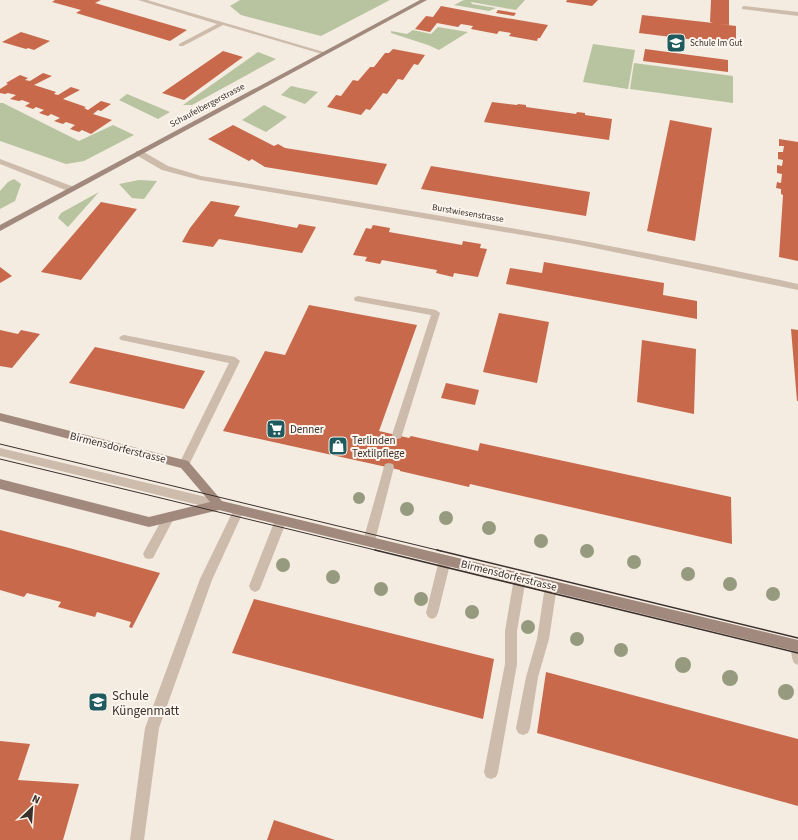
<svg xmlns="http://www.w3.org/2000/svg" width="798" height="840" font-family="'Source Sans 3',sans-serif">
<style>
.green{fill:#b8c4a0}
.building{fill:#c8694b}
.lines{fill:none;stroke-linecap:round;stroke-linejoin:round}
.lane{fill:#cdbbac;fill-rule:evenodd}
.street{fill:#cdbbac;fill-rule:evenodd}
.secondary{fill:#a18a7d;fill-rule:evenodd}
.tram-far1{stroke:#3b302b;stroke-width:1}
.tram{stroke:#3b302b;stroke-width:1.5}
.tree{fill:#969b7f}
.labels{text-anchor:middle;stroke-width:4;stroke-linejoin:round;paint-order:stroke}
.far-poi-label{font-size:9px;fill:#3b302b;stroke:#fbf5ee;text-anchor:start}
.far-street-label{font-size:9px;fill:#3b302b;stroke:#fbf5ee}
.poi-label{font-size:11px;fill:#3b302b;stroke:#fbf5ee;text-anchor:start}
.street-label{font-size:11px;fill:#3b302b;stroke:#fbf5ee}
.near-poi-label{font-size:13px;fill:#3b302b;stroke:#fbf5ee;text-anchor:start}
</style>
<rect width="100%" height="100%" fill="#f4ebe1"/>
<path class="green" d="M240 0H390L321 36 241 15 230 6Z
M464 0H525L516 10 471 2 472 4 496 8 489 11 454 5Z
M438 27 468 32 439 50 428 45 391 33V31L407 34 413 30 431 34Z
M593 44 635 50 628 89 583 82Z
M258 52 276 59 192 105H183Z
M634 63 733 76V103L630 89Z
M291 86 318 92 305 104 281 95Z
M127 94 170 112 158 119 119 100Z
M0 103H3L79 141 113 125 134 135 84 161 66 164 0 141Z
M264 105 287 117 266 132 242 120Z
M14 179 21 184 15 201 0 209V191L8 182Z
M139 180 157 181 144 199 132 198 119 184Z
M99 192 68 227 58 218 61 213Z"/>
<path class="building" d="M55 0H101L95 3 187 30 170 41 76 13 81 10 52 2Z
M567 0H598L592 6 566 2Z
M711 0H729V25L719 24 736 26V45L639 33 642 15 713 23 710 22Z
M441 6 494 16 548 25 540 38H538L537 41 509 36 511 33 499 31 497 34 471 29 473 26 461 24 458 27 437 23 430 32 415 29 426 16 433 17Z
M498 10 516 13 514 16 496 13Z
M21 32 50 41 34 50 28 48 26 49 2 42Z
M393 49 425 55 418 65 414 64 403 80 398 79 387 94 383 93 370 110 366 109 361 115 327 107 336 95 341 96 353 80 358 81 370 67H374L385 53H389Z
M645 49 728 60V72L643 61Z
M223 51 243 57 184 100 162 93Z
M43 73 52 76 34 85 56 92 54 94 58 95 71 87 80 90 63 99 86 107 84 108 88 110 101 101 111 104 101 111 98 110 93 114 112 120 91 134 82 130 79 132 70 129 75 125 66 122 63 124 54 121 60 118 51 114 48 116 39 113 44 110 36 107 33 109 25 106 30 103 22 100 19 101 10 99 16 95 8 93 5 94 0 93V89L8 84 6 83 20 75 28 78 25 80 30 81Z
M492 102 517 105 518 104 526 105V107L576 114 577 112 585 113V115L612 119 609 140 484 122Z
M670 120 712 128 695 241 647 231Z
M233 125 274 146 278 144 285 148 387 164 377 185 265 167 252 159 249 161 208 139Z
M779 139 798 142V261L779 257 783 195 781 194V189L776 188 777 182 781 183 782 174 777 173V165L782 166 783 160 778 159V152H783L784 146H779Z
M431 166 590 192 586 216 421 189Z
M211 201 240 206 234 216 297 228 299 224 316 227 302 253 219 239 213 247 182 242 190 228Z
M101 202 137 209 81 280 41 272Z
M373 225 390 228 389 232 462 245 463 241 481 244 480 248 487 249 478 277 454 273 453 277 436 273 437 270 382 260 380 264 365 261 367 257 353 255 366 228 371 229Z
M544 262 664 283 663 295 697 301V319L506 284 510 268 542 273Z
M0 267 12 276 0 283Z
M309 305 417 325 379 431 409 438 411 436 478 451 480 443 731 497 732 544 470 484 469 487 400 471V470L223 431 265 351 285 355Z
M499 313 549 322 537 383 483 372Z
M791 329 798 330V401H797Z
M0 330 18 334 21 330 40 334 12 368 0 366Z
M642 340 696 349 694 414 637 402Z
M95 347 205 371 184 409 69 383Z
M446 383 479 390 475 405 441 398Z
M0 530 73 549 160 573 132 628 129 627 131 622 97 612 95 617 58 607 61 602 27 593 24 597 0 590Z
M254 599 494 659 483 719 232 653Z
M546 672 798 739V806L537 733Z
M0 741 30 744 18 780 79 784 63 840H0Z
M274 820 335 840H267Z"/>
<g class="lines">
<path class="lane" d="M138 0H147L327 53 322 54 223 25 183 46H179V44L217 24Z
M744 6 798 12V16L742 9V7Z
M358 296 436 310 440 313 402 435 401 438 397 439 393 438 392 435 431 315 355 301 354 299 355 297Z
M124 335 235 357 240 361 188 467 184 468 180 467 179 464 229 363 121 340 119 338 121 336Z
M0 448 219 500 223 502 224 505 223 508 219 510 0 456Z
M389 463 393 464 394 467 375 541 373 545 369 546 365 545 363 541 384 467 385 464Z
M239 505 243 507 244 510 212 580 159 728 144 840H130L145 728 200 579 235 507Z
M169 512 173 514 175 517 173 520 153 558 149 559 145 558 143 554 145 550 165 514Z
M281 515 285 517 287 520 261 586 259 590 255 592 251 590 249 586 275 520 277 517Z
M445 555 449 556 451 560 438 613 436 617 432 619 428 617 426 613 439 560 441 556Z
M520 573 524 574 526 578 517 631V664L498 772 496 777 491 779 486 777 484 772 505 664V631L514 578 516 574Z
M551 580 555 582 557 586 549 639 538 677 530 728 528 733 523 735 518 733 516 728 526 677 537 639 545 586 547 582Z
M797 640H798V665L794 663C791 657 790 648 793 642Z"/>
<path class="street" d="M136 151H142L168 166 201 176C401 209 600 241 798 284V290L575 244 200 180 162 170 136 155Z
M0 159 74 187 75 189 74 191H68L0 164Z"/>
<path class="secondary" d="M420 0H427L0 231V225Z
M0 413 188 461 222 501 798 640V652L219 510 149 527 0 489V479L149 517 210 502 181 468 0 421Z"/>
<path class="tram-far1" d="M0 444 441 551
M0 459 379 551"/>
<path class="tram" d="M375 550 798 653
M437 550 798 638"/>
</g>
<g class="tree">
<circle cx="359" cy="498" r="6"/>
<circle cx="407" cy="509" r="7"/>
<circle cx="446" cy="518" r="7"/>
<circle cx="489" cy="528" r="7"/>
<circle cx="541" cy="541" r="7"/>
<circle cx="587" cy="551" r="7"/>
<circle cx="634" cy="562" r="7"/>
<circle cx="283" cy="565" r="7"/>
<circle cx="688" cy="574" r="7"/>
<circle cx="333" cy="577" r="7"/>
<circle cx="730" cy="584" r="7"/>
<circle cx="381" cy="589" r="7"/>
<circle cx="773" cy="594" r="7"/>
<circle cx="421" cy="599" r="7"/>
<circle cx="472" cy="612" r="7"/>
<circle cx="528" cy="627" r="7"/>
<circle cx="577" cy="639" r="7"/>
<circle cx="621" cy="650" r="7"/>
<circle cx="683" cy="665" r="8"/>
<circle cx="730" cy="678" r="8"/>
<circle cx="786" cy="692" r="8"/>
</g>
<defs>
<symbol id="school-square" viewBox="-11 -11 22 22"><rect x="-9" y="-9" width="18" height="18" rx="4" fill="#1f5a5e" stroke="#fbf5ee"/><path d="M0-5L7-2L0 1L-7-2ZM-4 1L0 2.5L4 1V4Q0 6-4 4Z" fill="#fff"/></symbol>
<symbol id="supermarket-square" viewBox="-11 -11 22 22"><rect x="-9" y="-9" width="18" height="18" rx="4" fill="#1f5a5e" stroke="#fbf5ee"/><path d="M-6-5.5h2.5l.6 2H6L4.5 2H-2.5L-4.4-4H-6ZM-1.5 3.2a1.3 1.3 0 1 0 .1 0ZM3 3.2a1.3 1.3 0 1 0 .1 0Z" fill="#fff"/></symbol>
<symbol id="shop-square" viewBox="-11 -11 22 22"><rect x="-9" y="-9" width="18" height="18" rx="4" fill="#1f5a5e" stroke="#fbf5ee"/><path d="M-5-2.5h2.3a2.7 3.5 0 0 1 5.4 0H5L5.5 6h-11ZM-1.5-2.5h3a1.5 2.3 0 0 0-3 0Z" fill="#fff"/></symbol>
</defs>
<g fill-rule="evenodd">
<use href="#school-square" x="665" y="32" width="22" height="22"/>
<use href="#supermarket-square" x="265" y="418" width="22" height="22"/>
<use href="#shop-square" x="327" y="435" width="22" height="22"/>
<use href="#school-square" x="87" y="691" width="22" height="22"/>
</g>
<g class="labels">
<g class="far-poi-label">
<text x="690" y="46">Schule Im Gut</text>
</g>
<g class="far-street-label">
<text transform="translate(207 105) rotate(-28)" y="3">Schaufelbergerstrasse</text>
<text transform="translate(468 213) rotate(10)" y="3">Burstwiesenstrasse</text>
</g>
<g class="poi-label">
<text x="290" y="433">Denner</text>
<text x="352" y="444">Terlinden<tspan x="352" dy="13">Textilpflege</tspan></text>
</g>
<g class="street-label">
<text transform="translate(118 447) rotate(14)" y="4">Birmensdorferstrasse</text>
<text transform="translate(509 575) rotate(14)" y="4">Birmensdorferstrasse</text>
</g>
<g class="near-poi-label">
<text x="112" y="700">Schule<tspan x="112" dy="15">Küngenmatt</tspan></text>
</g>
</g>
<g transform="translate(32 808) rotate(25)" stroke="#fbf5ee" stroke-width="3" paint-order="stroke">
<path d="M0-3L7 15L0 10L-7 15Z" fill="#3b302b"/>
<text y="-6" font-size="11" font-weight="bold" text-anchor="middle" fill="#3b302b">N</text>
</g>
</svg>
